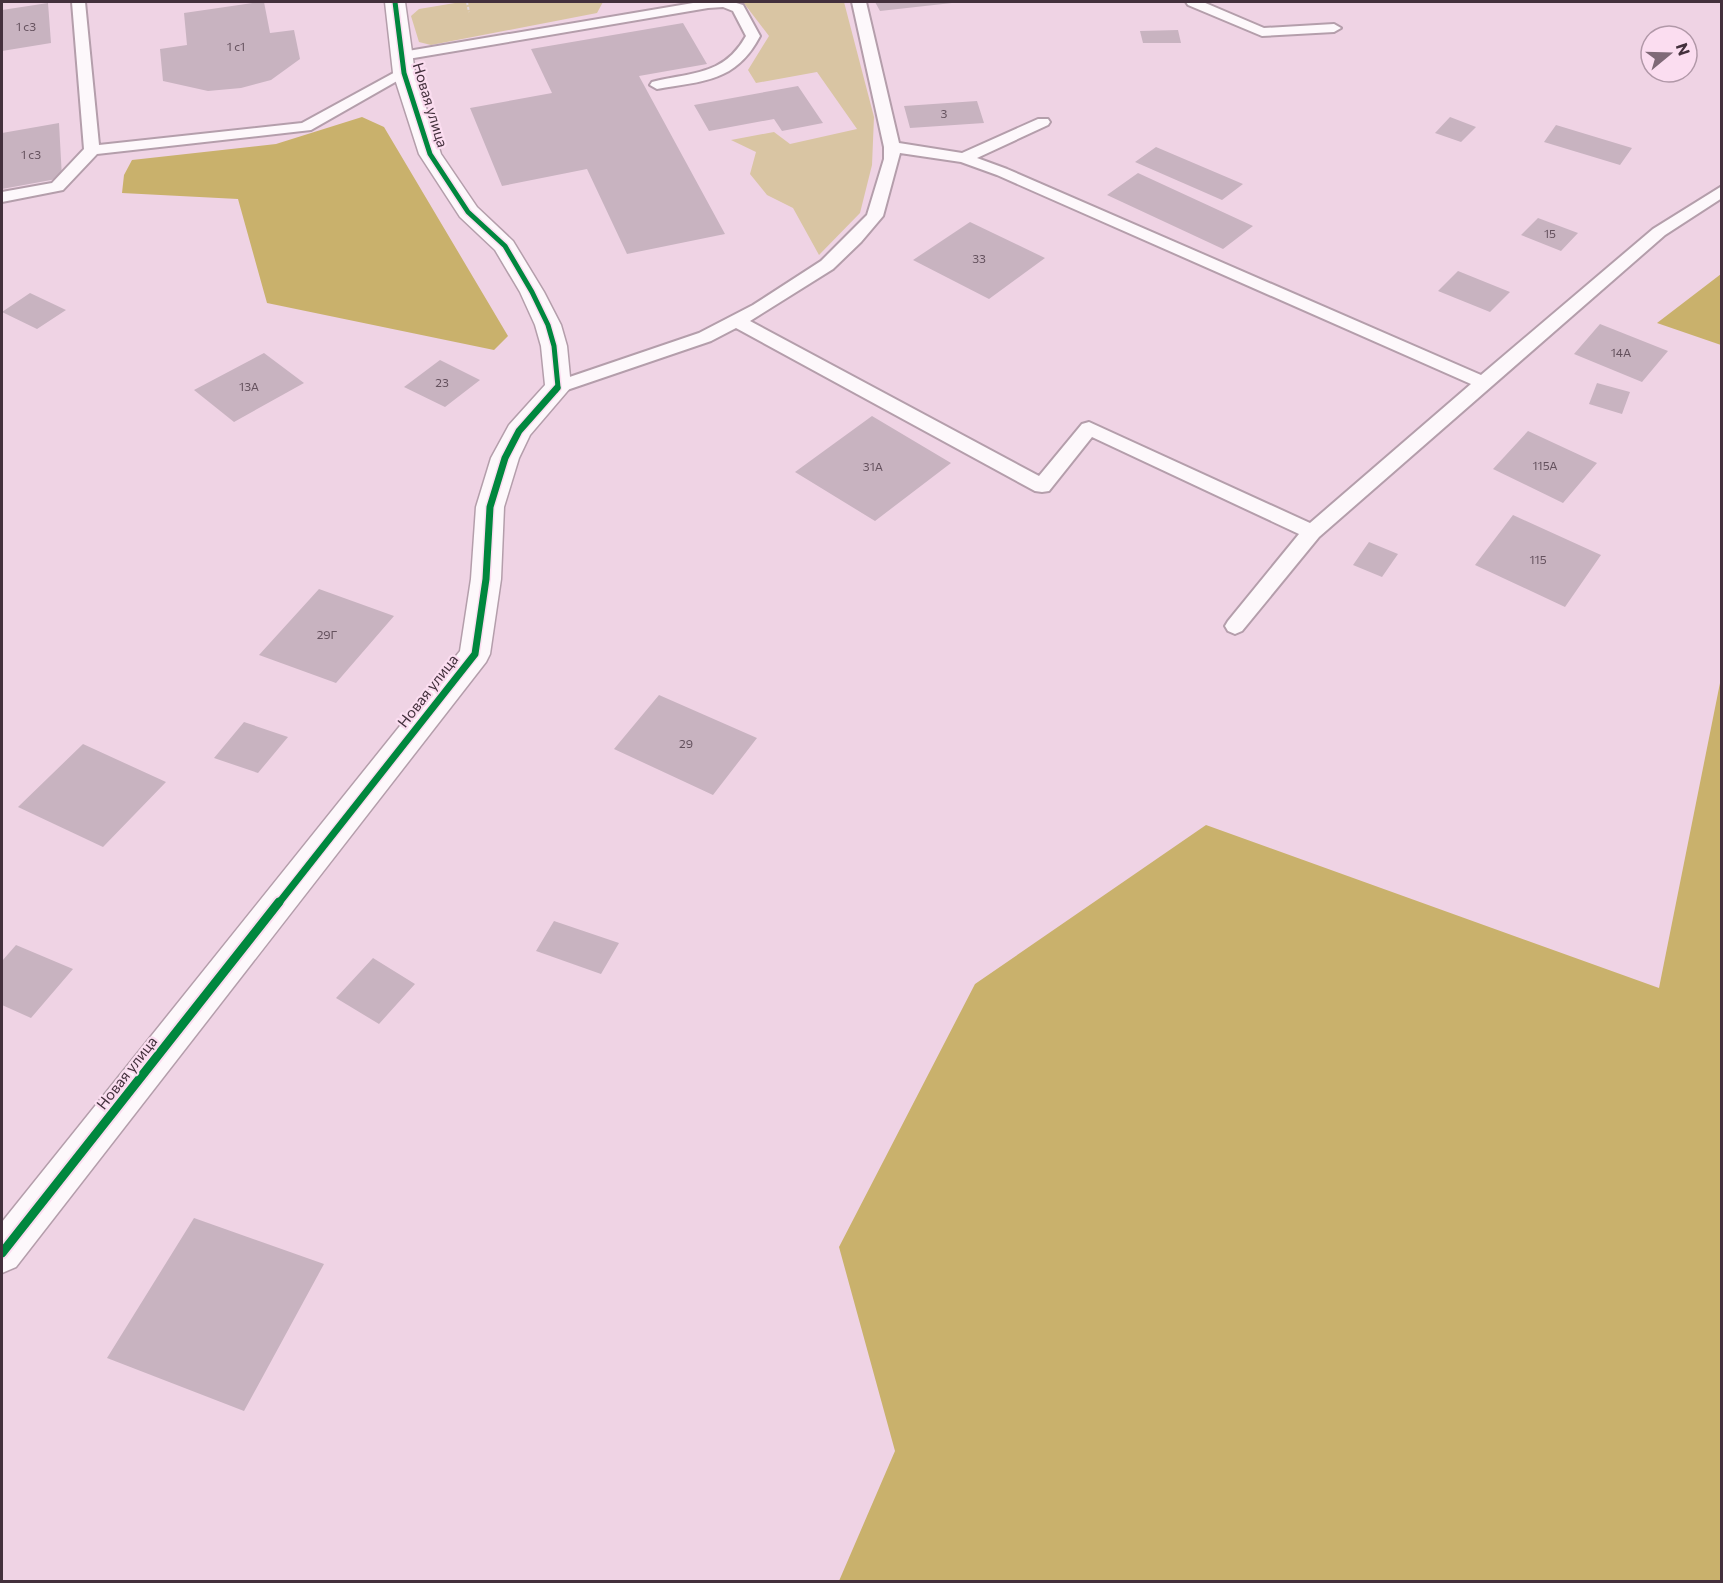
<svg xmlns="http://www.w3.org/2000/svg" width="1723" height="1583" font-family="Commissioner,sans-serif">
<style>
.green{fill:#d9c5a3}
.forest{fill:#c9b16c}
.building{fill:#c8b3c0}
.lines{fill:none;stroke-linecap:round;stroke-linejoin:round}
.lane-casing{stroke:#b49eab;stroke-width:4}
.street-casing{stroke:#b49eab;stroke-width:3}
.path{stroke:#e2d9df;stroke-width:2;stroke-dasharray:3 2;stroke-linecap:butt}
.lane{fill:#fdf8fb;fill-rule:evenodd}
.street{fill:#fdf8fb;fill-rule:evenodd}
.cycleway-far2-casing{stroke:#fbddf0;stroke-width:8}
.cycleway-far1-casing{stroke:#fbddf0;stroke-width:10}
.cycleway-casing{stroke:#fbddf0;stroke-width:13}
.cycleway-far2{stroke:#00873e;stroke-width:5}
.cycleway-far1{stroke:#00873e;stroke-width:7}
.cycleway{stroke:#00873e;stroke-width:9}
.labels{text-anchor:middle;stroke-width:4.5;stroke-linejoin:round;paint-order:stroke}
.number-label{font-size:12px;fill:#64515d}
.street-label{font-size:15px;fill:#43303c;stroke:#fbddf0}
</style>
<rect width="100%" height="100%" fill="#efd3e4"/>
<path class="green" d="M461 2H603L597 13 431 45 419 42 411 16 419 9Z
M743 2H844L874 117 872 165 860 213 819 255 793 208 767 195 750 174 756 152 731 140 774 132 790 144 857 129 817 72 756 83 748 70 769 36Z"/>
<path class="forest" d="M362 117 384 127 508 336 494 350 267 303 238 199 122 193 124 175 132 160 276 144Z
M1721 274V345L1657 323Z
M1721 678V1581H839L895 1451 839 1247 975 984 1206 825 1659 988Z"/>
<path class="building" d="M260 2H264L270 33 294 30 300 59 271 80 241 88 208 91 163 81 160 49 187 45 184 13Z
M875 2H952V3L880 11Z
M48 3 51 43 2 51V10Z
M683 23 707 64 639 76 725 234 627 254 587 169 502 186 470 108 552 93 531 49Z
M1178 30 1181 43H1143L1140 31Z
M798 86 823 123 782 131 774 119 709 131 694 105Z
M977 101 984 123 910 128 904 106Z
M1450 117 1476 127 1461 142 1435 133Z
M59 123 62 178 2 189V133Z
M1556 125 1632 148 1620 165 1544 142Z
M1156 147 1243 184 1222 200 1135 162Z
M1138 173 1253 226 1223 249 1107 195Z
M1538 218 1578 233 1561 251 1521 235Z
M970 222 1045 258 989 299 913 260Z
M1458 271 1510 292 1490 312 1438 291Z
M30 293 66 310 37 329 2 312Z
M1600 324 1668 351 1642 382 1574 354Z
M264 353 304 383 234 422 194 390Z
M440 360 480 380 445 407 404 387Z
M1597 383 1630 392 1622 414 1589 404Z
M872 416 951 463 875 521 795 472Z
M1528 431 1597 463 1563 503 1493 469Z
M1513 515 1601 555 1565 607 1475 565Z
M1369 542 1398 554 1382 577 1353 565Z
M319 589 394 616 336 683 259 655Z
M659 695 757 738 713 795 614 749Z
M244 722 288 737 258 773 214 758Z
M83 744 166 782 103 847 18 807Z
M554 921 619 943 601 974 536 951Z
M16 945 73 969 31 1018 2 1005V961Z
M373 958 415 984 379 1024 336 998Z
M194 1218 324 1264 244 1411 107 1358Z"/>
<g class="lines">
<defs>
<path id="lane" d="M72 2H85L99 145 302 123 399 70H409L411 73 311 130 97 154 63 190 2 202V192L52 183 84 149Z
M699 2H733L743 5 760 36C736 82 703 81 657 89L650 85 652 82C691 72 724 76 746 36L733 11 723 7 708 8 402 60 395 56 402 52Z
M852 2H866L899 143 962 153 1038 119H1048L1050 122 1048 125 977 158 1007 169 1481 375 1653 229 1722 186V198L1665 235 1319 537 1242 631 1235 634 1228 631 1225 626 1228 621 1299 534 1092 437 1049 491 1042 492 1035 491 736 328 711 341 564 391H552L549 387 552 383 699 333 753 305 821 261 867 215 884 159V147ZM900 153 961 162 997 175 1471 384 1310 523 1089 422 1082 424 1039 476 750 321 833 269 861 242 883 216Z
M1186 2H1203L1264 28 1334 24 1341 28 1334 32 1262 36 1188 5Z"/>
<path id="street" d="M385 2H405L415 73 441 154 477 207 513 241 544 292 561 325 567 346 571 387 530 435 519 458 504 507 501 579 490 654 486 662 16 1267 2 1273V1222L460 651 471 579 476 507 491 458 509 425 545 385 541 346 535 325 520 292 495 250 460 217 419 154 393 73Z"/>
</defs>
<use href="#lane" class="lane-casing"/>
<use href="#street" class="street-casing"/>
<path class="path" d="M467 2 469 12"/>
<use href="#lane" class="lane"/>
<use href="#street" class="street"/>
<defs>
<path id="cycleway-far2" d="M395 2 404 73 430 154 468 212 505 246 532 292 548 325 554 346 558 387 556 390"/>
<path id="cycleway-far1" d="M278 904 475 654 486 579 490 507 505 458 519 431 557 388"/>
<path id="cycleway" d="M2 1253 279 902"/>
</defs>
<use href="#cycleway-far2" class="cycleway-far2-casing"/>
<use href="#cycleway-far1" class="cycleway-far1-casing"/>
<use href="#cycleway" class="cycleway-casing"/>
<use href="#cycleway-far2" class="cycleway-far2"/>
<use href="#cycleway-far1" class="cycleway-far1"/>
<use href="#cycleway" class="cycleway"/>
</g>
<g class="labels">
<g class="number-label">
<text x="26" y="31">1 с3</text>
<text x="236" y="51">1 с1</text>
<text x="944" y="118">3</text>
<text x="31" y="159">1 с3</text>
<text x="1550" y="238">15</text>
<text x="979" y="263">33</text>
<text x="1621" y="357">14А</text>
<text x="442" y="387">23</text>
<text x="249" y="391">13А</text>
<text x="1545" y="470">115А</text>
<text x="873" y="471">31А</text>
<text x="1538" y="564">115</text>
<text x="327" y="639">29Г</text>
<text x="686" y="748">29</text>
</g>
<g class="street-label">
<text transform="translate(430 105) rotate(73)" y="5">Новая улица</text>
<text transform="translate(428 691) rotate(-52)" y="5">Новая улица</text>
<text transform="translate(127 1073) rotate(-52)" y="5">Новая улица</text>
</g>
</g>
<rect width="1723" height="1583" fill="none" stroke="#43303c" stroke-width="6"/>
<g transform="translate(1669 54) rotate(71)"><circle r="28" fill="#fbddf0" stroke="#b198a8" stroke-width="1.5"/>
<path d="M0-4.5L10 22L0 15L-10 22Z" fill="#7f6977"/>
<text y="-9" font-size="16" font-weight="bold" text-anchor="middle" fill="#43303c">N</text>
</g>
</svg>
